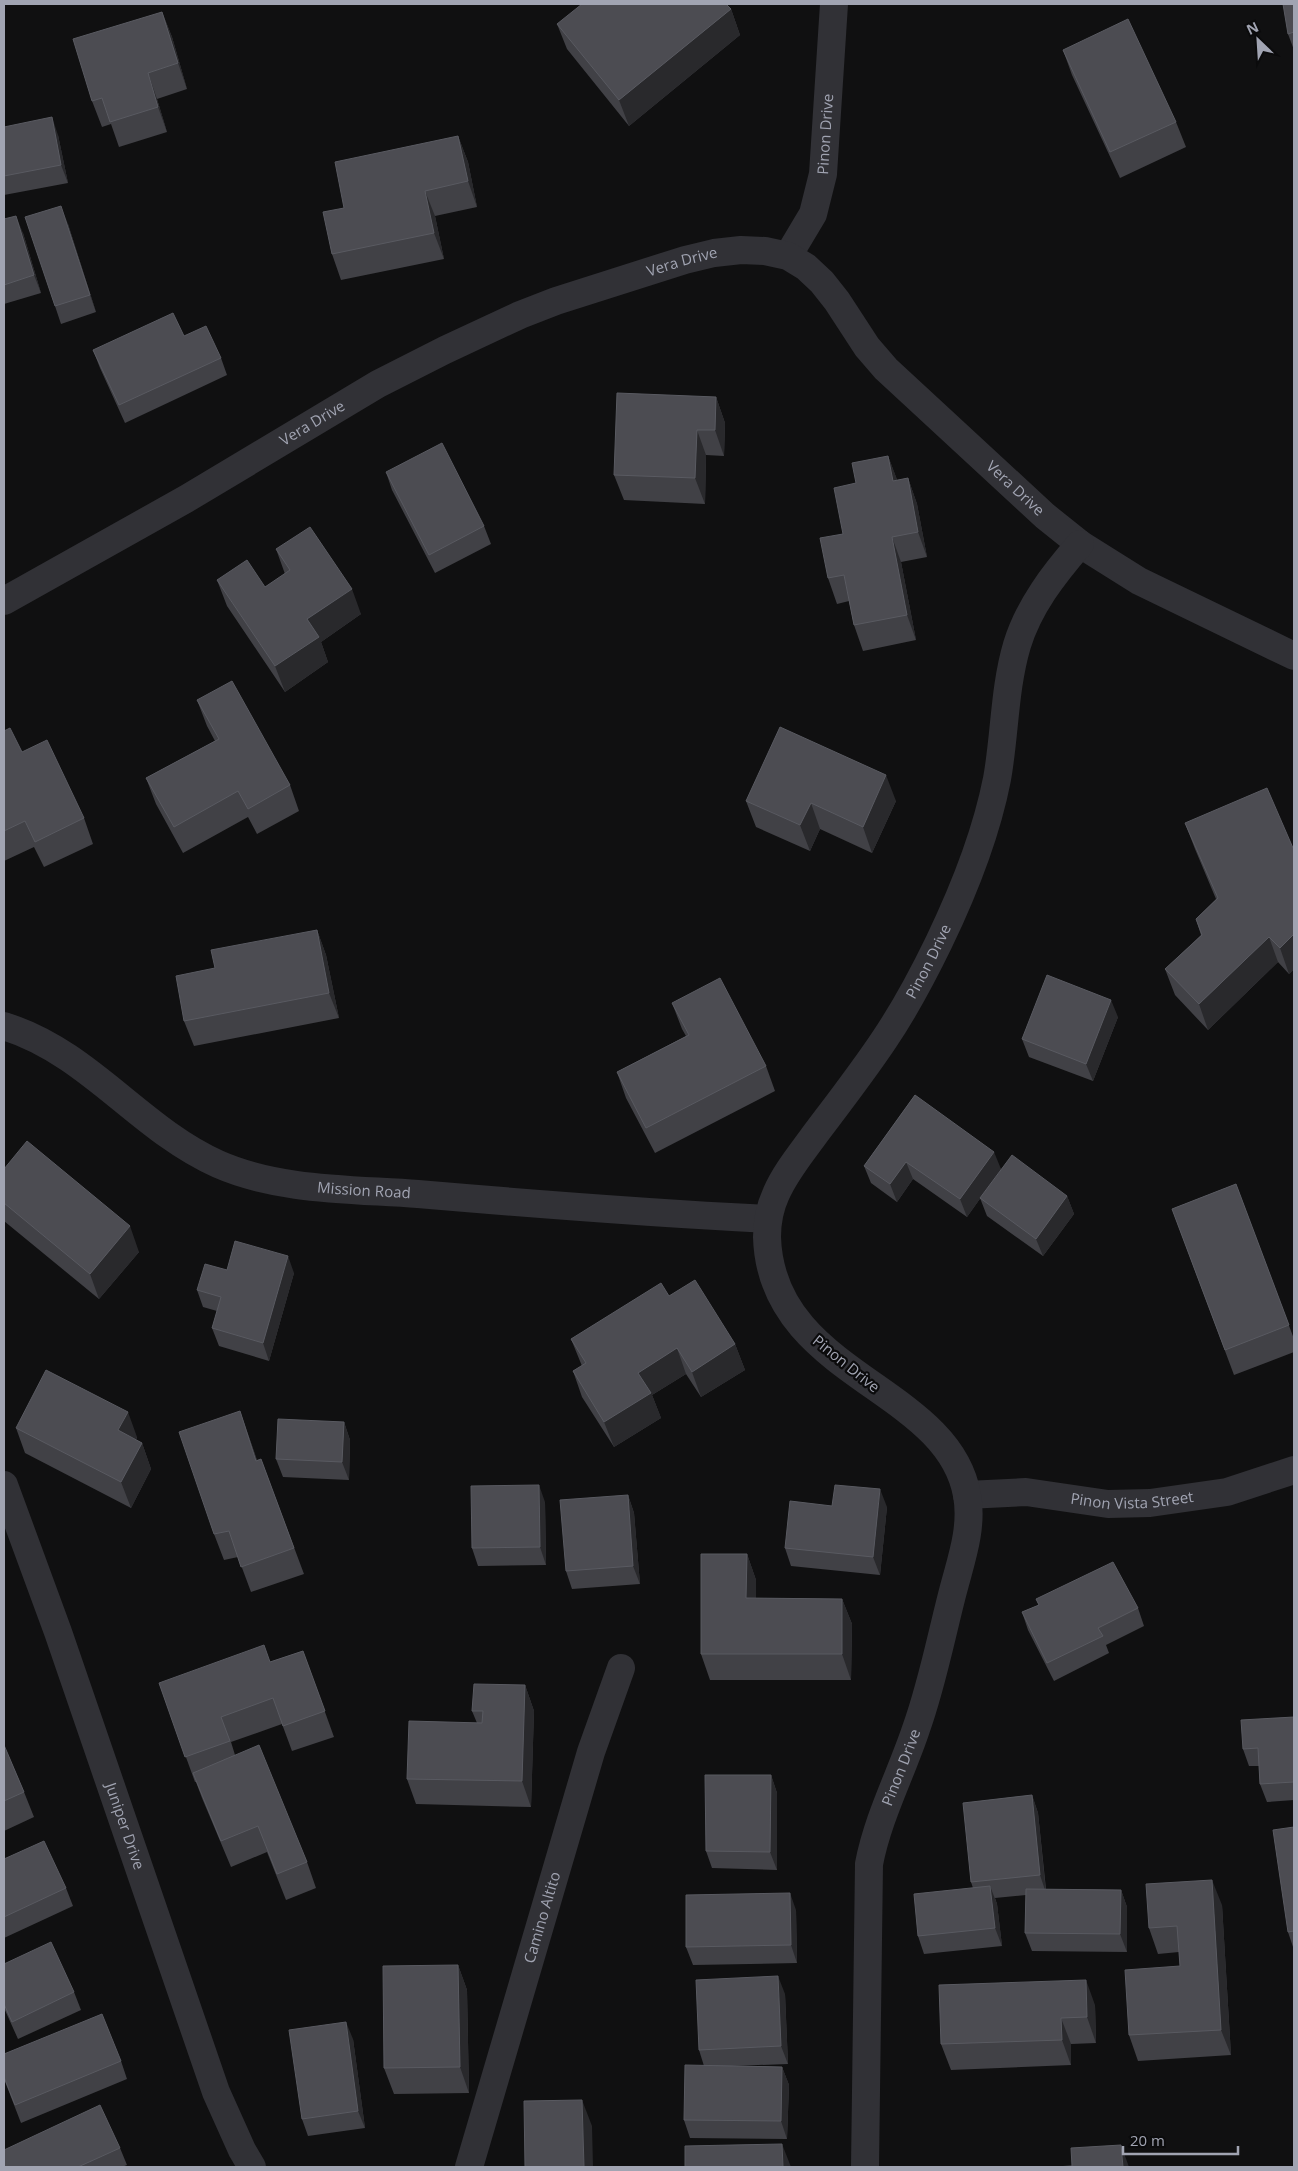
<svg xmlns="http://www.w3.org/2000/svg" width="1298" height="2171" font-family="'Open Sans',sans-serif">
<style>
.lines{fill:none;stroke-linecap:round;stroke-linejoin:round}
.minor{stroke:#313136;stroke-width:28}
.wall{fill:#414146}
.shaded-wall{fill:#29292c}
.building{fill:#4c4c52;stroke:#595a61}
.labels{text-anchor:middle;stroke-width:4.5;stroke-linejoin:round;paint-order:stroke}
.street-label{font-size:15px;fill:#a1a4b2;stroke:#0b0b0c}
</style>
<rect width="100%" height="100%" fill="#101011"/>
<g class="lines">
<g class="minor">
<path id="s1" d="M788 256 813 214 823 174 834 4"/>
<path id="s2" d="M4 601 186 499 378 384 445 350 520 315 556 301 685 260 714 253 741 250 765 251 788 256 806 267 822 282 837 301 867 347 886 369 1045 516 1080 544 1139 581 1294 656"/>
<path id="s3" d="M4 1026C90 1053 138 1128 218 1164 279 1191 353 1189 418 1194 535 1204 651 1213 768 1219"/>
<path id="s4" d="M4 1485 58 1632 216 2092 242 2150 252 2167"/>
<path id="s5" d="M967 1495 1026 1492 1108 1504 1150 1503 1227 1492 1294 1470"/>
<path id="s6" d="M469 2167 591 1752 621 1668"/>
<path id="s7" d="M865 2167 869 1864C878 1817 901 1774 916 1729 932 1685 941 1637 953 1591 961 1560 973 1528 967 1495 948 1386 771 1376 767 1237 767 1223 770 1207 776 1194 785 1173 800 1155 813 1137 837 1105 862 1073 884 1040 905 1009 923 975 939 942 964 890 986 835 997 779 1005 735 1004 689 1017 645 1029 606 1054 574 1080 544"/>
</g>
</g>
<path class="wall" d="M1294 4V50L1288 34Z
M731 9 740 35 629 126 567 49 557 24Z
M162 12 172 37 187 89 157 99 167 132 119 147 111 124 102 127 92 101Z
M1063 50 1176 122 1186 147 1120 178 1072 75Z
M4 127 58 135 68 183 4 195Z
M458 136 468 162 477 207 435 216 444 259 341 280 332 254 344 208Z
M4 219 23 233 41 293 4 304Z
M68 224 96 312 61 324 55 306Z
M184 336 221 358 227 375 125 423 100 368 93 350Z
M716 397 725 423 724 456 706 455 705 504 624 500 614 475Z
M888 456 897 480 908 478 917 504 927 557 901 562 916 640 863 651 854 625 849 601 837 604 828 578 843 534 856 483Z
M386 472 484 526 491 544 435 573 392 490Z
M276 549 361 614 321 642 328 662 285 692 227 606 217 580 265 587 285 574Z
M197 700 290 785 299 811 257 834 248 817 183 853 156 804 146 778 215 741 207 726Z
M4 731 22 752 84 818 93 844 44 867 34 847 4 861Z
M746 801H896L872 853 820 829 810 851 756 827Z
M1185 823 1293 848 1294 847V969L1289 974 1278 962 1208 1030 1175 995 1165 969 1201 935 1196 919 1216 899 1195 849Z
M317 930 326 955 339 1018 194 1046 184 1021 215 968Z
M672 1003 766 1066 775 1091 655 1153 626 1098 617 1072 686 1036 682 1029Z
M1118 1017 1093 1081 1029 1057 1022 1039Z
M915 1095 1001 1169 967 1217 913 1179 897 1202 871 1183 864 1166Z
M4 1169 139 1252 99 1299 4 1221Z
M1236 1184 1294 1339V1352L1234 1375 1172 1209Z
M1067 1196 1074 1214 1043 1256 987 1216 980 1198Z
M227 1270 294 1273 269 1361 219 1346 212 1328 217 1311 203 1307 197 1290Z
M669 1296 735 1344 745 1370 701 1397 686 1374 652 1395 661 1418 614 1447 582 1397 573 1371 582 1366 571 1339Z
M240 1411 257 1460 261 1459 304 1574 251 1592 238 1557 224 1560 214 1534Z
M344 1422 350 1440 349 1480 283 1477 276 1459Z
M16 1428 137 1437 136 1440 142 1443 151 1469 131 1508 25 1453Z
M628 1495 634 1513 640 1584 572 1589 566 1571Z
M545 1502 546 1565 478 1566 472 1548Z
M832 1506 887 1507 880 1575 791 1566 785 1548Z
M747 1554 756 1580V1598L842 1599 852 1624 851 1680H710L701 1654Z
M1036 1599 1138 1608 1144 1626 1106 1645 1109 1653 1054 1681 1028 1630 1022 1612 1039 1605Z
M303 1651 334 1737 292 1751 282 1724 231 1742 235 1755 307 1862 316 1888 286 1900 267 1852 231 1867 202 1798 196 1782H195L159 1683 270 1662Z
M525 1685 534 1711 531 1807 416 1804 407 1779 477 1723 472 1711Z
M1294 1717V1800L1267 1802 1260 1784 1259 1766H1249L1243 1749Z
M4 1745 24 1792 34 1817 4 1831Z
M771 1775 777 1793V1870L712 1868 706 1851Z
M1032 1795 1038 1813 1046 1889 1121 1890 1127 1907V1952L1032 1951 1025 1933 1026 1895 995 1898 997 1904 1002 1946 924 1954 918 1936 973 1888 971 1882Z
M1294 1827V1950L1288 1932Z
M4 1859 66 1888 73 1906 4 1938Z
M1222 1905 1231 2055 1138 2061 1129 2035 1180 1966 1179 1952 1158 1954 1149 1928Z
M796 1910 797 1963 693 1965 686 1947Z
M4 1964 74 1992 81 2010 18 2039 4 2008Z
M458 1965 467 1990 469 2093 394 2094 384 2068Z
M785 1994 788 2064 732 2066 782 2067 789 2085 787 2139 690 2138 684 2120 704 2066 699 2050Z
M1095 2005 1096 2043 1071 2044V2065L951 2070 941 2044Z
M353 2039 365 2128 308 2136 302 2119Z
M4 2054 121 2061 127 2079 21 2123 4 2079Z
M120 2148 127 2165 122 2167H4Z"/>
<path class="shaded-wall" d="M731 9 740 35 629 126 619 100Z
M162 12 172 37 187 89 178 63Z
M148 73 157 99 167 132 158 107Z
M52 117 58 135 68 183 61 165Z
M458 136 468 162 477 207 468 181Z
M425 191 435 216 444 259 434 233Z
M61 206 68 224 96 312 90 295Z
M16 216 23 233 41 293 34 275Z
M716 397 725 423 724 456 715 430Z
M697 430 706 455 705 504 695 478Z
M888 456 898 482 893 481Z
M908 478 917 504 927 557 918 532Z
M892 537 901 562 916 640 907 615Z
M352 589 361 614 321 642 328 662 285 692 275 666 307 619Z
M886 775 896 801 872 853 863 827Z
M811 803 820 829 810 851 800 825Z
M317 930 326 955 339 1018 329 993Z
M1294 934V969L1289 974 1280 948Z
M1269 937 1278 962 1208 1030 1199 1004Z
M1111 1000 1118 1017 1093 1081 1086 1064Z
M994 1152 1001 1169 967 1217 960 1199Z
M906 1162 913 1179 897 1202 890 1184Z
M1067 1196 1074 1214 1043 1256 1036 1239Z
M130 1226 139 1252 99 1299 90 1274Z
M288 1256 294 1273 269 1361 263 1343Z
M735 1344 745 1370 701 1397 692 1372Z
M677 1348 686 1374 652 1395 661 1418 614 1447 604 1422 638 1373Z
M240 1411 249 1437 265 1486 256 1461Z
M128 1412 137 1437 127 1456 118 1430Z
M344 1422 350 1440 349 1480 342 1462Z
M142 1443 151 1469 131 1508 121 1482Z
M539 1485 545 1502 546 1565 540 1547Z
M880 1489 887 1507 880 1575 873 1557Z
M628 1495 634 1513 640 1584 633 1566Z
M747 1554 756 1580V1624L746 1598Z
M842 1599 852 1624 851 1680 842 1654Z
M525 1685 534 1711 531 1807 522 1781Z
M771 1775 777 1793V1870L770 1852Z
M1032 1795 1038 1813 1046 1893 1040 1875Z
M1212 1880 1222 1905 1231 2055 1221 2030Z
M990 1886 997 1904 1002 1946 995 1928Z
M1121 1890 1127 1907V1952L1120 1934Z
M790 1893 796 1910 797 1963 791 1945Z
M458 1965 467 1990 469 2093 460 2067Z
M778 1976 785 1994 788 2064 781 2046Z
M1086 1980 1095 2005 1096 2043 1087 2017Z
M1061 2018 1071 2044V2065L1062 2040Z
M346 2022 353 2039 365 2128 358 2111Z
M782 2067 789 2085 787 2139 781 2121Z
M582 2100 592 2126 593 2167H584Z
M782 2144 791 2167H783Z
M1121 2145 1129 2167H1123Z"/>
<path class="building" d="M582 4H726L731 9 619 100 557 24Z
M1283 4H1294V32L1288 34Z
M162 12 178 63 148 73 158 107 110 122 102 98 92 101 73 39Z
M1128 19 1176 122 1110 152 1063 50Z
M52 117 61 165 4 176V127Z
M458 136 468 181 425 191 434 233 332 254 323 212 344 208 335 162Z
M61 206 90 295 55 306 25 217Z
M16 216 34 275 4 285V219Z
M173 313 184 336 206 326 221 358 119 405 93 350Z
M617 393 716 397 715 430H697L695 478 614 475Z
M442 443 484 526 429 555 386 472Z
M888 456 893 481 908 478 918 532 892 537 907 615 854 625 844 575 828 578 820 538 843 534 834 488 856 483 852 463Z
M310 527 352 589 307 619 319 637 275 666 217 580 247 560 265 587 290 570 276 549Z
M232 681 290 785 248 809 238 791 174 827 146 778 219 739 197 700Z
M780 727 886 775 863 827 811 803 800 825 746 801Z
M10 728 22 752 47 740 84 818 35 842 25 821 4 831V731Z
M1267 788 1293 848 1294 847V934L1280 948 1269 937 1199 1004 1165 969 1202 935 1196 919 1218 898 1185 823Z
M317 930 329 993 184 1021 176 976 215 968 211 950Z
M1047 975 1111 1000 1086 1064 1022 1039Z
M720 978 766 1066 646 1128 617 1072 689 1035 672 1003Z
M915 1095 994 1152 960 1199 906 1162 890 1184 864 1166Z
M27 1141 130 1226 90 1274 4 1203V1169Z
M1012 1155 1067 1196 1036 1239 980 1198Z
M1236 1184 1289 1325 1225 1350 1172 1209Z
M235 1241 288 1256 263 1343 212 1328 221 1297 197 1290 205 1264 227 1270Z
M695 1280 735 1344 692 1372 677 1348 638 1373 651 1393 604 1422 573 1371 586 1363 571 1339 661 1283 669 1296Z
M46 1370 128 1412 118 1430 142 1443 121 1482 16 1428Z
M240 1411 256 1461 261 1459 294 1548 241 1567 229 1531 214 1534 179 1432Z
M278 1419 344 1422 342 1462 276 1459Z
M539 1485 540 1547 472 1548 471 1486Z
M835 1485 880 1489 873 1557 785 1548 790 1501 832 1506Z
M628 1495 633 1566 566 1571 560 1500Z
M701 1554H747L746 1598 842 1599V1654H701Z
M1113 1562 1138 1608 1098 1628 1103 1636 1047 1663 1022 1612 1039 1605 1036 1599Z
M264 1645 270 1662 303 1651 325 1711 283 1726 273 1698 221 1717 230 1741 185 1757 159 1683Z
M474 1684 525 1685 522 1781 407 1779 409 1721 482 1723 483 1711H472Z
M1294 1717V1782L1260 1784 1258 1748 1243 1749 1241 1720Z
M4 1745 24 1792 4 1801Z
M259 1745 307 1862 277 1874 258 1826 221 1841 193 1773Z
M705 1775H771L770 1852 706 1851Z
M1032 1795 1040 1875 971 1882 963 1803Z
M1294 1827V1931L1288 1932 1273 1830Z
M44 1841 66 1888 4 1917V1859Z
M1212 1880 1221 2030 1129 2035 1125 1970 1180 1966 1177 1926 1149 1928 1146 1884Z
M990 1886 995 1928 918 1936 914 1894Z
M1026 1889 1121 1890 1120 1934 1025 1933Z
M790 1893 791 1945 686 1947V1895Z
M51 1942 74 1992 12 2022 4 2004V1964Z
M458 1965 460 2067 384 2068 383 1966Z
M778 1976 781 2046 699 2050 696 1980Z
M1086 1980 1087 2017 1061 2018 1062 2040 941 2044 939 1985Z
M102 2014 121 2061 15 2105 4 2077V2054Z
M346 2022 358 2111 302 2119 289 2030Z
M685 2065 782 2067 781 2121 684 2120Z
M582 2100 584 2167H525L524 2101Z
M100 2105 120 2148 78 2167H4V2150Z
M782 2144 783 2167H685V2146Z
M1121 2145 1123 2167H1054L1072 2166 1071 2148Z"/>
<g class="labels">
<g class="street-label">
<text dy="5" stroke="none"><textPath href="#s1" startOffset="130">Pinon Drive</textPath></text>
<text dy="5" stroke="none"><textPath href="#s2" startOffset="761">Vera Drive</textPath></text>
<text dy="5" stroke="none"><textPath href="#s2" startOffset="356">Vera Drive</textPath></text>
<text dy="5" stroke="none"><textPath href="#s2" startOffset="1196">Vera Drive</textPath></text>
<text dy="5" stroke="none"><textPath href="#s7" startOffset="1349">Pinon Drive</textPath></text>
<text dy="5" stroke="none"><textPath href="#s3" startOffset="405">Mission Road</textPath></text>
<text transform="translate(846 1364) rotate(39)" y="5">Pinon Drive</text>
<text dy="5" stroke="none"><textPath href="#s5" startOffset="166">Pinon Vista Street</textPath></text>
<text dy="5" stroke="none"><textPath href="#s7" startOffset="405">Pinon Drive</textPath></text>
<text dy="5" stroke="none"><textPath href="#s4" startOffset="362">Juniper Drive</textPath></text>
<text dy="5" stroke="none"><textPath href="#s6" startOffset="260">Camino Altito</textPath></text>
</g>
</g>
<rect width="1298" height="2171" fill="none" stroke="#a1a4b2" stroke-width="10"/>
<g transform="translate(1258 40) rotate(335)" stroke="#0b0b0c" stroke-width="4" paint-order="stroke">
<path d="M0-4L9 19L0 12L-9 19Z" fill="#a1a4b2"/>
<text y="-8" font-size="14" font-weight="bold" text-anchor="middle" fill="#a1a4b2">N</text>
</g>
<path d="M1123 2146v8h115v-8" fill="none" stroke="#a1a4b2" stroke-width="2.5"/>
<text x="1130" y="2146" font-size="15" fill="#a1a4b2" stroke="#0b0b0c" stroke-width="4" paint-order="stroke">20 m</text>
</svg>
